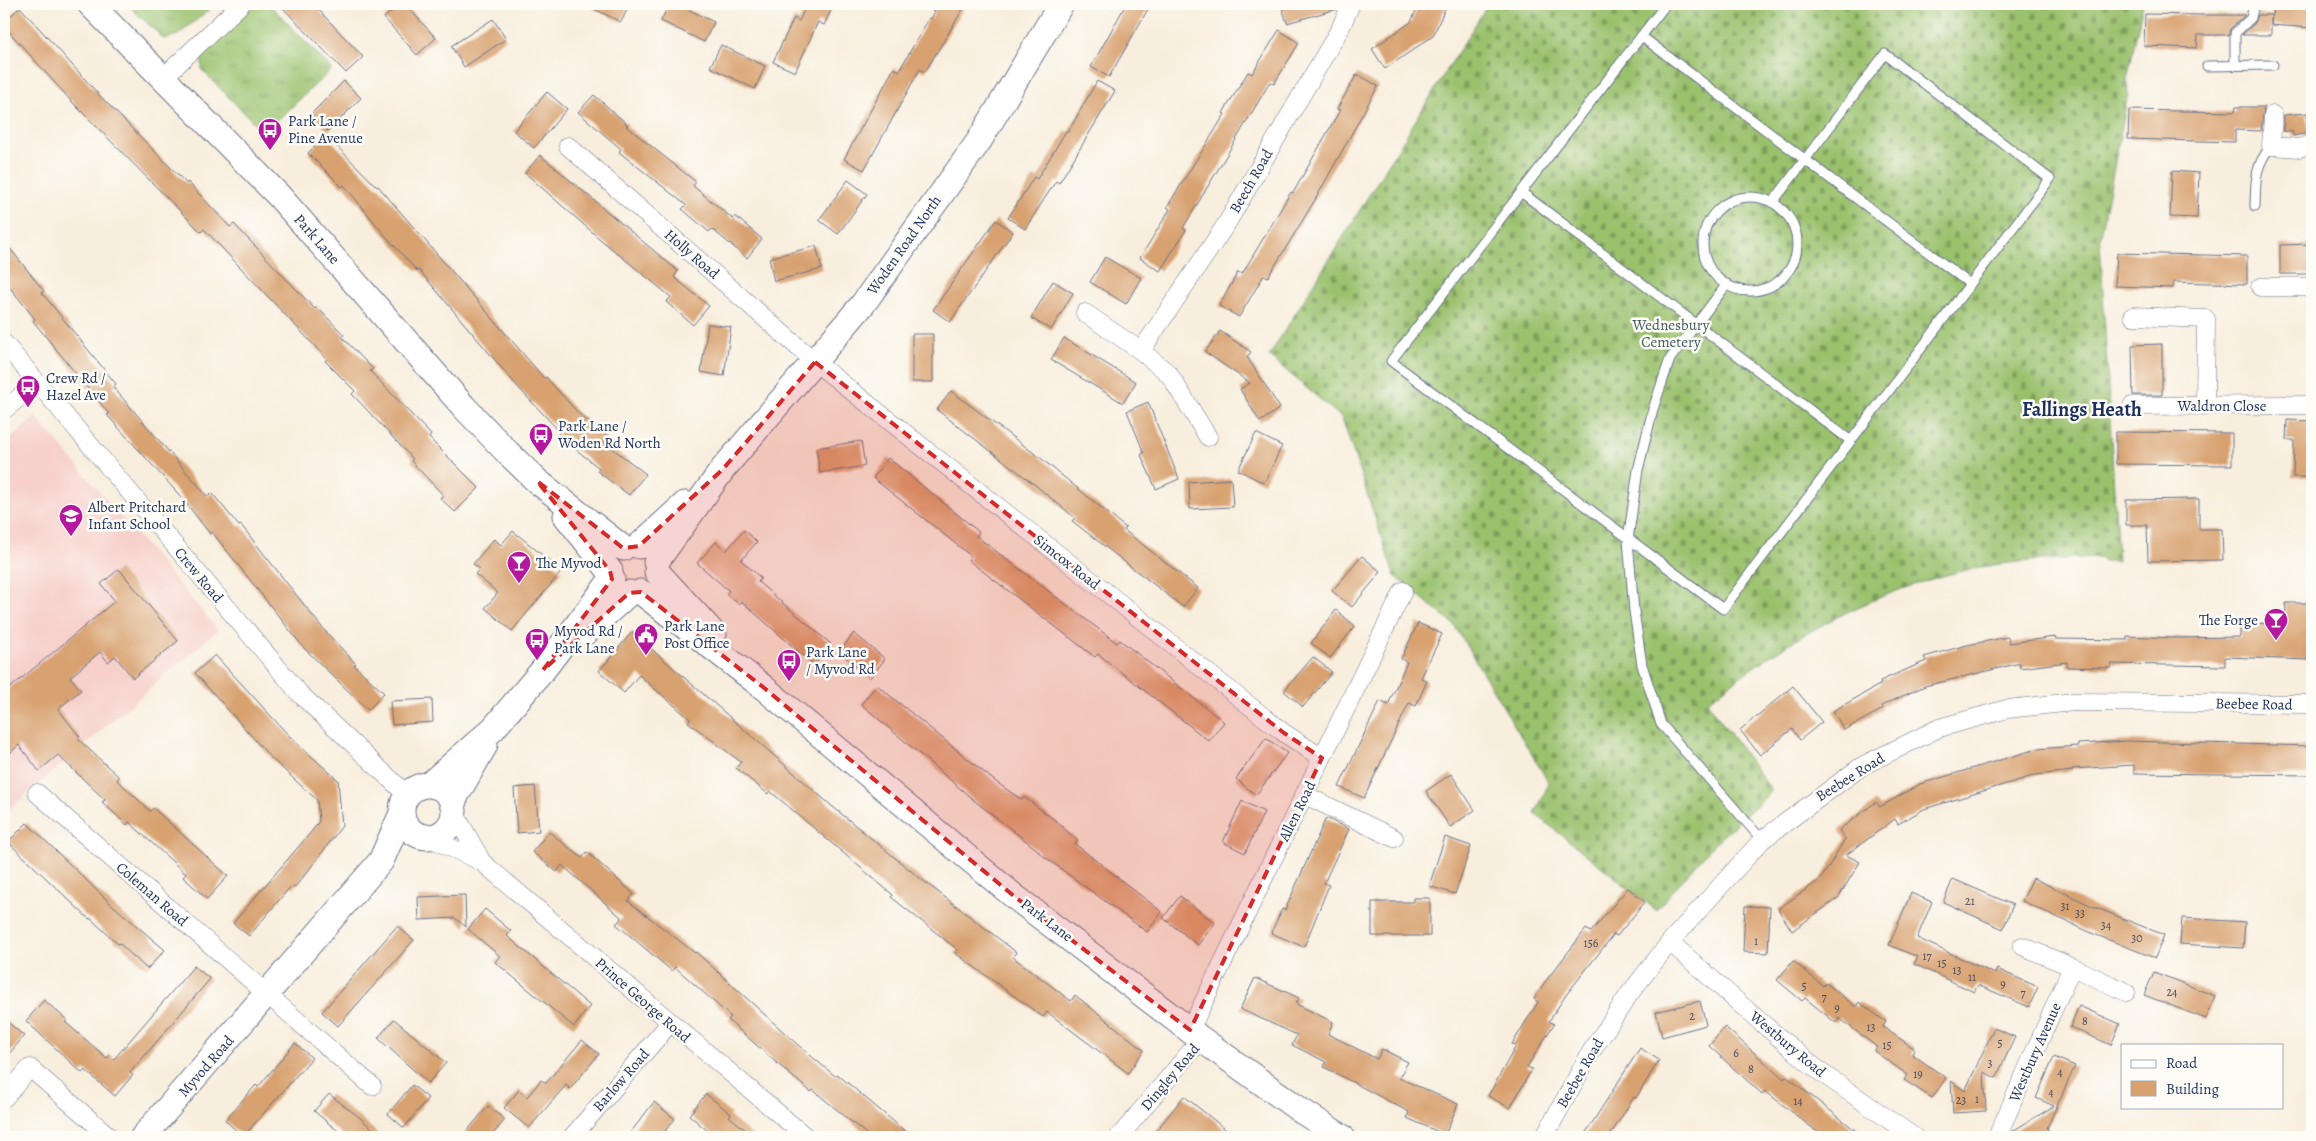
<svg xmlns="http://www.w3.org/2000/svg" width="2316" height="1141" font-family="Alegreya,serif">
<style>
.built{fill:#f7d0cb}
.grass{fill:url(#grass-tufts);stroke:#5a7865}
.cemetery{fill:url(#cemetery-stones);stroke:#5a7865}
.building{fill:#d8a16f}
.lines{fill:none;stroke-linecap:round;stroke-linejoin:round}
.lane-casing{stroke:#68728a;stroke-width:11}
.street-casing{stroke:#68728a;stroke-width:19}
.secondary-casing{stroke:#68728a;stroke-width:27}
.lane{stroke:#fff;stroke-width:9}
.street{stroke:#fff;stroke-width:18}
.secondary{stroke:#fff;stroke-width:25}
.marked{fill:#d62828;fill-opacity:0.2;stroke:#d62828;stroke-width:4;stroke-dasharray:10 6;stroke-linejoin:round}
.labels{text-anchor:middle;stroke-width:5;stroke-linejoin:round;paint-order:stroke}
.number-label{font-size:12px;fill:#4a4c62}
.poi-label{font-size:15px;fill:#1b2f5e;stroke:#fdfcf7;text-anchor:start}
.street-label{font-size:15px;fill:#1b2f5e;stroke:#fdfcf7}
.park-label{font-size:15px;fill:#415b62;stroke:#fdfcf7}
.district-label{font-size:20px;font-weight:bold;fill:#1b2f5e;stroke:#fdfcf7}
</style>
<defs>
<pattern id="grass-tufts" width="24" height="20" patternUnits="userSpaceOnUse" patternTransform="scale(1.25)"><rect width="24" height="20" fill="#9ac16c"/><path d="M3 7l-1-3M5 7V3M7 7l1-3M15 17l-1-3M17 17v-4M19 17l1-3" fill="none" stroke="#7d9d5c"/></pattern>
<pattern id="cemetery-stones" width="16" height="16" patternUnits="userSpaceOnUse" patternTransform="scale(1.25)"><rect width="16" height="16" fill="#9ac16c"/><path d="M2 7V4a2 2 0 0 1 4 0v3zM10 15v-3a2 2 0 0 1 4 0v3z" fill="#7d9d5c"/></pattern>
</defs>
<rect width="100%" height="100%" fill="#fdfcf7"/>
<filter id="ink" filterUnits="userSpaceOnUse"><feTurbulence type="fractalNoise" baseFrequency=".02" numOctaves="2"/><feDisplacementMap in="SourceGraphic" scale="10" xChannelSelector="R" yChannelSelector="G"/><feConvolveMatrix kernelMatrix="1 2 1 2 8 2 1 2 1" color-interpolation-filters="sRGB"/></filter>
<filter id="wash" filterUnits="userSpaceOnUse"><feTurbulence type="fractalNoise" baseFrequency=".0096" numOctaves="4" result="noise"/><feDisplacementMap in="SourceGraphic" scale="20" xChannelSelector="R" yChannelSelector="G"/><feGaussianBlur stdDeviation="1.12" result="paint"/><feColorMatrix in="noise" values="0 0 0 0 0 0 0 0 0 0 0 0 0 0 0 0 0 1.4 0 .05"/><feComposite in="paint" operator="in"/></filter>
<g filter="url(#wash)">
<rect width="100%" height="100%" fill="#f8eedd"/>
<path class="built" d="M36 417 218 630 4 814V444Z"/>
<path class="grass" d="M127 4H216L178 35 164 39Z
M252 4H269L332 69 264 133 202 70V54Z"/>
<path class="cemetery" d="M1488 4H2143L2127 79 2128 94 2100 240 2118 561H2104L2101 557C2059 559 2017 560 1976 568 1877 588 1785 639 1707 702L1772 791 1714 844 1656 910 1535 814 1549 783 1454 625 1394 575 1342 418 1269 356Z"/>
<g id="blocks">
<path class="building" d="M279 4H313L363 57 346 73Z
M400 4H405L436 38 417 55 384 18Z
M584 4H630L621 22Z
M669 4H677L714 22 704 42 661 21Z
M807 4H834L824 25 818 22 795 72 773 62 794 18 799 21Z
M922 4H966L925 72 920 69 864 170 844 159 894 68 899 71 929 18 931 19 935 11Z
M1126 4H1151L1109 77 1091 67Z
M1281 4H1338L1339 6 1337 9 1287 23Z
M1419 4H1447L1433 36 1385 69 1372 49 1411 22Z
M2273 5 2312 7V28L2271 25Z
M20 7 100 96 187 184 188 182 230 227 234 224 315 309 317 307 344 335 342 337 373 369 370 371 431 435 429 438 479 488 455 512 440 498 443 495 411 461 413 459 352 394 355 391 325 361 327 359 204 229 201 232 73 103 4 26V22Z
M2145 14 2200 15H2245L2230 29 2229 35H2198L2197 48 2144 46Z
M2258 15H2271V35H2242L2255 23Z
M493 19 506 39 464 67 451 46Z
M1279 30 1299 43 1274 84 1270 82 1241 131 1183 228 1186 230 1160 271 1140 258 1170 209 1167 207 1225 114 1223 113 1248 72 1252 74Z
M721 45 765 66 755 89 710 67Z
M1357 74 1378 86 1315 200 1268 277 1264 275 1239 317 1219 306 1238 272 1242 274 1291 192 1293 193 1340 110 1337 109Z
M344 81 361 98 328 131 311 114Z
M1097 81 1115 91 1059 183 1056 181 1025 229 1008 218 1034 177 1037 179 1066 131 1068 132Z
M547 92 567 109 534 148 514 131Z
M594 95 628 125 626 126 696 182 693 186 733 219 735 216 762 239 747 258 712 229 709 232 682 209 686 205 619 152 621 149 578 112Z
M2236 107H2264L2261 131 2235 130V142L2128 139 2129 110 2235 112Z
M2307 113 2309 133 2293 136V132L2283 131 2284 115Z
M326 135 377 187 378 186 544 378 546 377 578 413 608 437 604 442 646 474 629 495 597 471 599 468 558 435 560 432 517 386 419 270 417 271 383 233 344 185 342 187 308 153Z
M540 155 678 271 674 277 709 306 693 325 666 302 671 297 600 239 525 173Z
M2172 171 2199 173 2197 218 2170 217Z
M848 180 867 194 838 234 819 220Z
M996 220 1013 232 950 322 933 310Z
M4 241 44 291 42 293 116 384 113 387 208 497 212 493 239 526 241 525 324 630 356 664 354 665 384 693 368 710 303 647 212 532 210 534 183 499 107 415 109 414 33 321 35 319 4 280Z
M2312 244V274H2280V245Z
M816 246 822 269 774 281 769 258Z
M2117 253 2247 256V284L2173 282V288L2115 286Z
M1105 257 1141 278 1126 304 1090 282Z
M1053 281 1073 293 1051 330 1031 318Z
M708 324 731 327 724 376 701 372Z
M1220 331 1251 352 1247 357 1280 408 1260 422 1240 389 1250 383 1205 352Z
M912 334H933V382H912Z
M1064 338 1136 382 1123 403 1051 360Z
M2162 344V395H2133L2132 345Z
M951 391 1043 460 1126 528 1124 530 1198 588 1183 607 1072 521 1075 518 1034 484 937 410Z
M1148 402 1179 479 1156 489 1141 455 1144 453 1127 411Z
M2287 420 2312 421V477H2293L2294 440H2286Z
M2116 432 2232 433V465L2116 464Z
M1256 433 1282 446 1264 483 1238 470Z
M861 441 865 466 820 473 816 448Z
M888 458 979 532 976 536 1117 643 1120 640 1224 722 1209 741 1098 654 1095 657 968 560 971 556 873 478Z
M1231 479 1233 507 1190 509 1189 482Z
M2199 499V529H2222L2223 560 2148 561 2147 525H2126V500Z
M744 530 757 542 741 560 761 578 758 582 831 644 814 665 741 601 739 604 726 594 729 591 697 563 716 542 726 551Z
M513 531 562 571 512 631 485 608 498 593 475 574 480 569 473 564 494 539 501 545Z
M1362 556 1381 572 1352 607 1332 591Z
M119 569 178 641 133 678 115 656 108 662 100 652 70 677 81 690 58 709 80 737 78 739 119 777 117 780 150 811 153 808 228 876 207 899 183 877 186 874 129 822 127 825 102 802 105 800 58 755 39 771 19 745 4 758V693L115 601 101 584Z
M2286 603H2312V660L2225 657V666L2111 664V668L2067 667V662L2020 668V663L1925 686 1881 706 1883 709 1844 730 1833 711 1881 684 1880 681 1926 661 1924 657 1967 645 2008 637 2009 643 2055 637V639L2127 640V636L2172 638 2240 637V623L2285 624Z
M1336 610 1355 626 1330 658 1311 643Z
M1418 623 1442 634 1421 678 1427 681 1416 706 1409 703 1364 798 1339 787 1380 701 1388 705 1407 662 1401 659Z
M632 632 833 807 916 875 1016 952 1013 957 1071 1001 1075 995 1144 1050 1128 1073 1047 1012 1043 1017 955 953 958 950 891 897 893 895 770 791 768 794 736 768 741 762 688 722 690 719 639 675 624 693 599 671Z
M854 633 885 659 870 678 839 652Z
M215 655 293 740 338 780 342 826 308 871 294 888 291 886 249 936 233 923 312 831 319 821 317 800 272 759 195 673Z
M1313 657 1332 672 1303 707 1284 691Z
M877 685 996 782 1022 800 1024 797 1056 821 1078 841 1075 844 1162 912 1147 932 1038 852 1039 851 976 802 861 704Z
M1793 686 1822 722 1800 740 1792 729 1760 755 1740 730Z
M432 699 433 722 392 725 390 701Z
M1266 738 1287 753 1256 795 1236 779Z
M2127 741 2312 746V775L2134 773V765L2072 769V771L2036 775 1924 809 1898 824 1895 819 1846 855 1860 862 1838 898 1792 931 1778 909 1821 879 1845 839 1839 830 1876 802 1880 807 1920 784 2037 749 2078 746V744Z
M1451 774 1475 810 1450 827 1426 791Z
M535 786 539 831 517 833 514 788Z
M1242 801 1264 812 1245 853 1223 842Z
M1326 818 1349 829 1324 883 1329 885 1304 947 1271 933 1282 909 1285 910Z
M27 823 110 903 165 950 147 969 119 943 118 944 90 918 89 919 8 842Z
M549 832 582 858 587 852 634 894 628 901 695 953 696 952 798 1045 835 1076 837 1074 912 1137H870L813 1090 811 1092 787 1072 728 1020 731 1017 675 967 672 971 616 924 622 918 562 865 557 872 532 852Z
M1445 837 1471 846 1455 894 1429 886Z
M2033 878 2092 906 2164 935 2155 958 2094 934 2022 901Z
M1953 879 2013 905 2003 929 1943 902Z
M1628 888 1645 902 1617 936 1614 934 1566 995 1549 1021 1554 1024 1527 1067 1532 1069 1510 1108 1488 1096 1516 1046 1512 1044 1538 1002 1534 999 1545 982 1586 929 1591 932Z
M1911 893 1932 902 1917 938 1995 974 1997 969 2038 987 2029 1007 1978 985 1974 992 1914 964 1918 957 1889 945Z
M465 895 466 927 455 918 419 920 418 897Z
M1180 896 1215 923 1198 945 1163 918Z
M1413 898H1430V936H1372V902H1413Z
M1745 906 1770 907 1768 953 1743 952Z
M485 909 511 931 507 936 590 1006 574 1027 495 962 500 956 468 929Z
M2182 918 2245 922 2243 948 2180 944Z
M397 926 414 940 338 1026 322 1012Z
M1793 961 1823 986 1826 983 1856 1007 1859 1002 1886 1022 1883 1027 1915 1049 1912 1054 1946 1078 1932 1098 1904 1080 1908 1075 1874 1051 1877 1047 1839 1018 1836 1023 1805 998 1802 1001 1777 980Z
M194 966 210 979 130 1073 133 1075 115 1096 85 1070 82 1073 26 1021 44 1000 67 1020 65 1022 107 1058 110 1055 114 1059Z
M2154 972 2215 996 2206 1019 2144 995Z
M1255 978 1299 998 1296 1004 1333 1022 1328 1034 1377 1059 1382 1049 1408 1062 1399 1078 1458 1104 1445 1135 1407 1118 1409 1112 1324 1067 1326 1062 1292 1045 1297 1035 1240 1009Z
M1700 1001 1706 1025 1662 1037 1656 1012Z
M2079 1006 2120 1024 2111 1045 2070 1027Z
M4 1019 24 1036 4 1060Z
M394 1019 446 1063 428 1083 378 1038Z
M1725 1027 1784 1079 1786 1076 1864 1137H1824L1765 1091 1762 1094 1709 1046Z
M1994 1028 2015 1037 1996 1078 1984 1072 1986 1111 1953 1113 1951 1081 1965 1091Z
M582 1040 599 1054 570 1089 566 1085 529 1128 504 1108 519 1090 527 1097 541 1080 546 1083Z
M295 1043 312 1058 243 1137 225 1120 256 1085 258 1087Z
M1640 1048 1659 1060 1636 1098 1634 1097 1609 1137H1583Z
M2054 1057 2075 1066 2047 1128 2053 1137H2008L2011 1132 2054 1106 2036 1098Z
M412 1085 428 1098 404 1128 388 1114Z
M329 1094 359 1117 382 1137H345L314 1111Z
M706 1094 731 1114 729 1116 754 1137H715L689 1115Z
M1184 1096 1235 1137H1151Z
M654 1102 675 1119 660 1137H627Z
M488 1106 505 1120 490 1137H462Z"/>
</g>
</g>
<g filter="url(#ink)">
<use href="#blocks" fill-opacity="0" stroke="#68728a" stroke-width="1"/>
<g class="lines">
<defs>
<path id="lane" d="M1666 4 1391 361 1723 609 2050 179 1885 54 1773 202
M1641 36 1970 284
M2235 65V33L2251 18 2254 4
M2207 66 2273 65
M1521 192 1851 441
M1703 244a47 47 0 1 1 94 0a47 47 0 1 1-94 0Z
M2255 206C2256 181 2254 167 2271 146
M1727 284 1670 359 1653 409 1638 470 1628 540 1634 611 1642 665 1661 724 1762 840"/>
<path id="street" d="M164 77 241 4
M2273 115 2271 146 2300 148 2312 143
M568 146 815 362 1284 733 1322 758
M2260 287H2312
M1085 313 1141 351 1169 374 1208 437
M2133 316 2206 319 2205 406
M4 343 300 694 407 795
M1141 351 1227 223 1340 29 1351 4
M2132 406 2312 405
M4 410 37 383
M37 793 372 1086
M1305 795 1394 838
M454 812 482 862
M428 837 482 862 806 1137
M1670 942 1756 1018 1819 1071 1914 1137
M2022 946 2072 967
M1190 1030 1403 591
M4 1098 30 1068 110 1137
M572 1137 670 1023
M1119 1137 1201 1039
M1544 1137 1591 1052 1630 993 1670 942 1762 840 1862 766 1939 728 2007 709 2074 702 2312 704
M1997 1137 2072 967 2126 992"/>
<path id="secondary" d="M90 4 279 196 464 407 508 453 537 481 623 548
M566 516 610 571
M639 546 685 504
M656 562 723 469 863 304 979 141 1061 4
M657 572 714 634
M641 592 763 687 1015 897 1201 1039 1300 1110 1342 1137
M586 632 629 593
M429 785 493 729 543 670 612 579
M402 811a26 26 0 1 1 52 0a26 26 0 1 1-52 0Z
M452 803 485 745
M143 1137 381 861 402 813"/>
</defs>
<use href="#lane" class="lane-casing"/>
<use href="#street" class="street-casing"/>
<use href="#secondary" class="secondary-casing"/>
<use href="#lane" class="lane"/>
<use href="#street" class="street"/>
<use href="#secondary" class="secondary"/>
</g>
</g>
<path class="marked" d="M815 362 1284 733 1322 758 1190 1030 1015 897 763 687 641 592 629 593 543 670 612 579 610 571 537 481 623 548 639 546 723 469Z"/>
<defs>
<symbol id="bus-pin" viewBox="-11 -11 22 30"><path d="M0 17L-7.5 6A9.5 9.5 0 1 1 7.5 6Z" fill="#b5179e" stroke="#fdfcf7"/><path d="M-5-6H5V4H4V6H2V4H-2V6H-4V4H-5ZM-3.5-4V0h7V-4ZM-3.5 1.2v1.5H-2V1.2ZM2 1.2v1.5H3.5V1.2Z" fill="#fff"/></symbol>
<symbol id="school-pin" viewBox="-11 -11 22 30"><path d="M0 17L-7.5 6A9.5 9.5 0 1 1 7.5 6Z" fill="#b5179e" stroke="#fdfcf7"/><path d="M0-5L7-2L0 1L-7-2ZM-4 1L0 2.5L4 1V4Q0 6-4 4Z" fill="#fff"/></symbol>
<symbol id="bar-pin" viewBox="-11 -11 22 30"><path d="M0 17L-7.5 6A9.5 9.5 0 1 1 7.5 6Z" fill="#b5179e" stroke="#fdfcf7"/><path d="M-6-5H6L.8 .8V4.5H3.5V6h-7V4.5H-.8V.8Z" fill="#fff"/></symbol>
<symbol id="civic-pin" viewBox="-11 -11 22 30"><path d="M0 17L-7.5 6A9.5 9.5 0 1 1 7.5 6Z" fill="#b5179e" stroke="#fdfcf7"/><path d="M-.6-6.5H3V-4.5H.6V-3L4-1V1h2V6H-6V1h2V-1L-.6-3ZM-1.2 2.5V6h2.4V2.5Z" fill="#fff"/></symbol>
</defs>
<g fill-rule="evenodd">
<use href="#bus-pin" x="256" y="116" width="28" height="38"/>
<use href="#bus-pin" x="14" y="373" width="28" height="38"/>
<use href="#bus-pin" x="527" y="421" width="28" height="38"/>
<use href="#school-pin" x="57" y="502" width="28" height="38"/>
<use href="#bar-pin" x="505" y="549" width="28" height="38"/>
<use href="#bar-pin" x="2262" y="606" width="28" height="38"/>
<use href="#civic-pin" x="632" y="621" width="28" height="38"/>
<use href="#bus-pin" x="523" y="626" width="28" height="38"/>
<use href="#bus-pin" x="775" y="647" width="28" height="38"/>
</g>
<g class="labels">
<g class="number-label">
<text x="1970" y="905">21</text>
<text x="2065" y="910">31</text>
<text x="2080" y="917">33</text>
<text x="2106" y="929">34</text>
<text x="2137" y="942">30</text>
<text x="1756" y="945">1</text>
<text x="1591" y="947">156</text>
<text x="1927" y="960">17</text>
<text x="1942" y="967">15</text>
<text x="1957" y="974">13</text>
<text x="1972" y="981">11</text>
<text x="2003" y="988">9</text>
<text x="1804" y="990">5</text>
<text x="2172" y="996">24</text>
<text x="2023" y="997">7</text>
<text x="1824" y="1001">7</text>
<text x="1837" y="1012">9</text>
<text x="1692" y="1020">2</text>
<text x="2085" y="1025">8</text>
<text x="1871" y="1031">13</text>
<text x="2000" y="1047">5</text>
<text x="1887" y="1049">15</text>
<text x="1736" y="1057">6</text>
<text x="1990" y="1067">3</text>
<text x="1751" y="1073">8</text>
<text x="2060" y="1076">4</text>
<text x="1918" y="1078">19</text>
<text x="2051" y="1096">4</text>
<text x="1977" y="1103">1</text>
<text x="1961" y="1104">23</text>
<text x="1798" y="1105">14</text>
</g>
<g class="poi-label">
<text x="288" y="126">Park Lane /<tspan x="288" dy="17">Pine Avenue</tspan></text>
<text x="46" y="383">Crew Rd /<tspan x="46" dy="17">Hazel Ave</tspan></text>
<text x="558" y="431">Park Lane /<tspan x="558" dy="17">Woden Rd North</tspan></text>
<text x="88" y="512">Albert Pritchard<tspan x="88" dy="17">Infant School</tspan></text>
<text x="536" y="568">The Myvod</text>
<text x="2258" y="625" text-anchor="end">The Forge</text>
<text x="664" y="631">Park Lane<tspan x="664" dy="17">Post Office</tspan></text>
<text x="554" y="636">Myvod Rd /<tspan x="554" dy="17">Park Lane</tspan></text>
<text x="806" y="657">Park Lane<tspan x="806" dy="17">/ Myvod Rd</tspan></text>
</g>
<g class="street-label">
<text transform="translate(1251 181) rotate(-60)" y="5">Beech Road</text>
<text transform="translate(317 239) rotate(49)" y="5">Park Lane</text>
<text transform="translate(904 245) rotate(-55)" y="5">Woden Road North</text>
<text transform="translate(692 254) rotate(41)" y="5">Holly Road</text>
<text x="2222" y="411">Waldron Close</text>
<text transform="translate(1067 562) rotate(38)" y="5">Simcox Road</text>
<text transform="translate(199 575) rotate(50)" y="5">Crew Road</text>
<text transform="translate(2254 704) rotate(1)" y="5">Beebee Road</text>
<text transform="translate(1850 777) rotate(-32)" y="5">Beebee Road</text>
<text transform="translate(1297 811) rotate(-64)" y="5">Allen Road</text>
<text transform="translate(152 894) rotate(41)" y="5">Coleman Road</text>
<text transform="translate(1047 920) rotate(37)" y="5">Park Lane</text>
<text transform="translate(643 1000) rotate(41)" y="5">Prince George Road</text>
<text transform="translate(1788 1044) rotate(40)" y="5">Westbury Road</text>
<text transform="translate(2035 1052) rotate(-66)" y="5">Westbury Avenue</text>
<text transform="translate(206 1066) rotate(-49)" y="5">Myvod Road</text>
<text transform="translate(1580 1073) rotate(-60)" y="5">Beebee Road</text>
<text transform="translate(1170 1077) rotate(-50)" y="5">Dingley Road</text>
<text transform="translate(621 1080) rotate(-49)" y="5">Barlow Road</text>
</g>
<g class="park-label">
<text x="1671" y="330">Wednesbury<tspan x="1671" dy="17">Cemetery</tspan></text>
</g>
<g class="district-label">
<text x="2082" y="416">Fallings Heath</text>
</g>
</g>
<rect width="2316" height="1141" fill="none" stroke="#fdfcf7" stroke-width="20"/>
<rect x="2121" y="1044" width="162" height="65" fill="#fdfcf7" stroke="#a3aaba"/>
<rect x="2131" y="1060" width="25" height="8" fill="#ffffff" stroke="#a3aaba"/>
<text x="2166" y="1068" font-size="15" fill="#1b2f5e">Road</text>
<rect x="2131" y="1081" width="25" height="15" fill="#d8a16f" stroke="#a3aaba"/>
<text x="2166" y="1094" font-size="15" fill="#1b2f5e">Building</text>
</svg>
